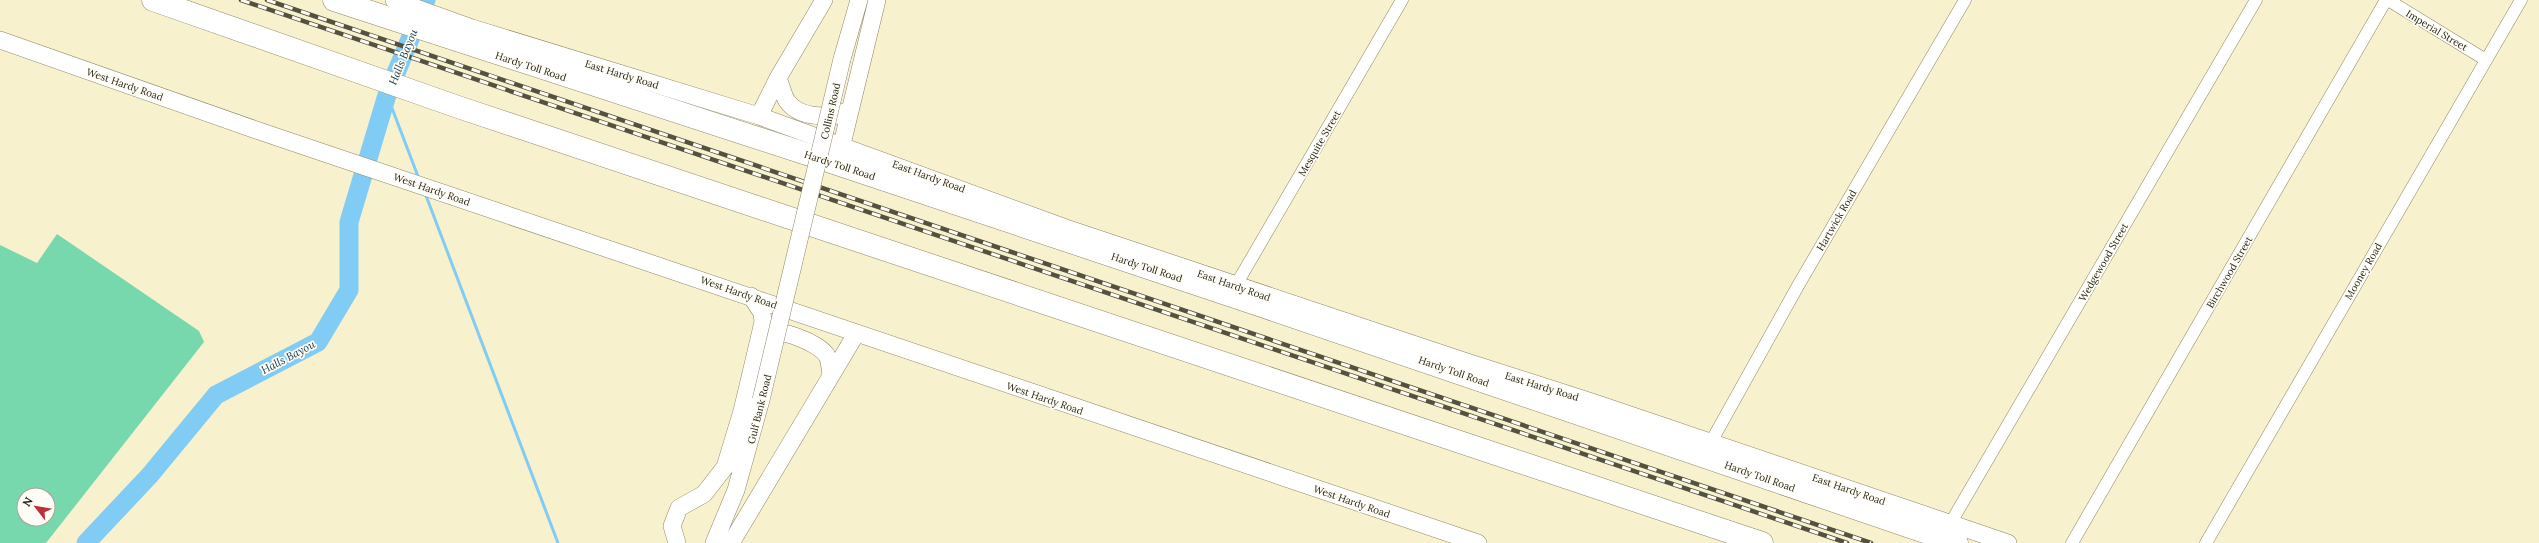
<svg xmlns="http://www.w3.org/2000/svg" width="2539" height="543" font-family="Lora,serif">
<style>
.green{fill:#77d8ad;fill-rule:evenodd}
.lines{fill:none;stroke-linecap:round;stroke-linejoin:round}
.stream{stroke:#81ccf4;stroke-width:3}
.river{stroke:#81ccf4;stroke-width:19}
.street-casing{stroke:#8e8766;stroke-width:13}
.secondary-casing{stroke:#8e8766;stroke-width:18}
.highway-casing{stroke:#8e8766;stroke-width:23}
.street{stroke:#fff;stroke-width:12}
.secondary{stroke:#fff;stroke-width:17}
.highway{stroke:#fff;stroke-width:22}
.rail-casing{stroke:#54513e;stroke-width:4.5}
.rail{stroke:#fffdf6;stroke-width:3;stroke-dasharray:9;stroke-linecap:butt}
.secondary-bridge-casing{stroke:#8e8766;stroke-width:18;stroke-linecap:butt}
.secondary-bridge{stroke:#fff;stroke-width:17}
.labels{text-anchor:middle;stroke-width:3.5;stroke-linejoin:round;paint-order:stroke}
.street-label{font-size:10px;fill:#201e10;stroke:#fffdf6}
.water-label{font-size:11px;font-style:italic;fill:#0d394e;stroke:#fffdf6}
</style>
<rect width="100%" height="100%" fill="#f8f1cd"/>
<path class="green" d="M57 234 199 331 204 342 46 543H0V245L37 263ZM24 495H48V519H24Z"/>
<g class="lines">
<path class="stream" d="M387 95 419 179
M425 193 558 543"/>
<path class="river" d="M86 543 150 475 216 395 318 342 349 290V222L387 95 426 0"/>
<defs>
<path id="street" d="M2388 0 2486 60
M1236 285 1402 0
M1711 442 1799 284 1965 0
M1950 524 2256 0
M2072 543 2386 0
M2206 543 2521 0"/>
<path id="secondary" d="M394 0 472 28 759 116 1066 228 1464 361 1595 403 2008 543
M0 40 262 132 1478 543
M842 59 859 0
M778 78C781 85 783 95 787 101 798 117 822 117 839 115L841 112
M759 116 778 78 824 0
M842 144 877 0
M765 335C777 326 820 343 827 356 830 361 830 370 831 375
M677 543 672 526 679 508 704 494 725 467 742 411 763 322 762 313 751 296
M714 543 736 490 761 400
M731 543 856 334"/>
<path id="highway" d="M153 0 458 107 1762 543
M334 0 819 158 1253 303 1957 543"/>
</defs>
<use href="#street" class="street-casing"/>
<use href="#secondary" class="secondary-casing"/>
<use href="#highway" class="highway-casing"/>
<use href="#street" class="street"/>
<use href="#secondary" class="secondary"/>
<use href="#highway" class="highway"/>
<defs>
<path id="rail" d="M241 0 1847 543
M267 0 1871 543"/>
</defs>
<use href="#rail" class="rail-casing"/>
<use href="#rail" class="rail"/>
<defs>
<path id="secondary-bridge" d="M761 400 842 59"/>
</defs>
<use href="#secondary-bridge" class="secondary-bridge-casing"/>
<use href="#secondary-bridge" class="secondary-bridge"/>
</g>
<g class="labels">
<g class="street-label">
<text transform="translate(2437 30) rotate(31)" y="4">Imperial Street</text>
<text transform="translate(531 66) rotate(18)" y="4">Hardy Toll Road</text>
<text transform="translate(622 74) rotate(17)" y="4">East Hardy Road</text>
<text transform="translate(125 84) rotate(19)" y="4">West Hardy Road</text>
<text transform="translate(830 111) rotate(-77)" y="4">Collins Road</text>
<text transform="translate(1319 143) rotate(-60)" y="4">Mesquite Street</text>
<text transform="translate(840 165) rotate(18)" y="4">Hardy Toll Road</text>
<text transform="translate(929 176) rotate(20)" y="4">East Hardy Road</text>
<text transform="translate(432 189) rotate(19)" y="4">West Hardy Road</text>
<text transform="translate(1836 220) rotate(-60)" y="4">Hartwick Road</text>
<text transform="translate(2103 262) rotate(-60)" y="4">Wedgewood Street</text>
<text transform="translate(1147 267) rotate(18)" y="4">Hardy Toll Road</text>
<text transform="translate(2363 271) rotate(-60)" y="4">Mooney Road</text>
<text transform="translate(2229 272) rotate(-60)" y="4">Birchwood Street</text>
<text transform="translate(1234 285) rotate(19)" y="4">East Hardy Road</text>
<text transform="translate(739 292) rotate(19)" y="4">West Hardy Road</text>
<text transform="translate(1454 371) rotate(19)" y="4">Hardy Toll Road</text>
<text transform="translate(1542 386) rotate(17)" y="4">East Hardy Road</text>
<text transform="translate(1045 398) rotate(19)" y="4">West Hardy Road</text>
<text transform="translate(759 409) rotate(-76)" y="4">Gulf Bank Road</text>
<text transform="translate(1760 476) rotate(19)" y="4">Hardy Toll Road</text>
<text transform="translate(1849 489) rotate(19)" y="4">East Hardy Road</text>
<text transform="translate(1352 501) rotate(19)" y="4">West Hardy Road</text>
</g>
<g class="water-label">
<text transform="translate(403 57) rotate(-68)" y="4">Halls Bayou</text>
<text transform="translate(288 357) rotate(-28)" y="4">Halls Bayou</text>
</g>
</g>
<g transform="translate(36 507) rotate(301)"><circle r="19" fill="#fffdf6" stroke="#a6a49a"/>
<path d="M0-3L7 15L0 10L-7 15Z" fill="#bf2f3b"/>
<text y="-6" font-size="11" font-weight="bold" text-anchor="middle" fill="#201e10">N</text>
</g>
</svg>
